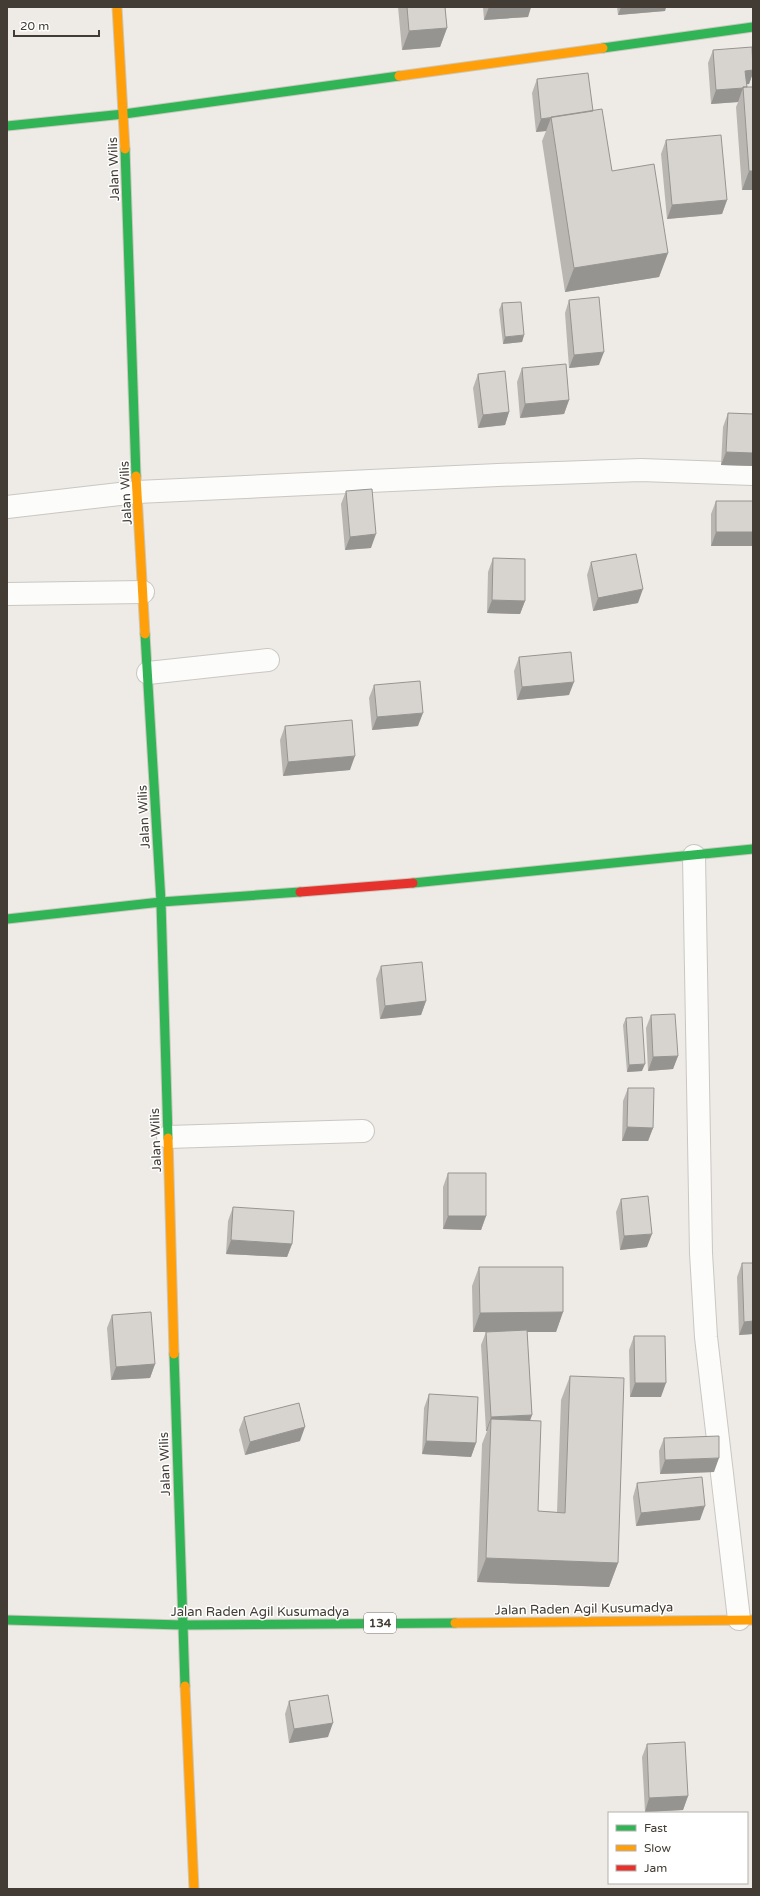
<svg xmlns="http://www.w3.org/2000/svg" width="760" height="1896" font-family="'Varela Round',sans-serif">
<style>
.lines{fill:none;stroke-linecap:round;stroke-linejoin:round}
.street-casing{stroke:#cac7c3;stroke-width:24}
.fast-casing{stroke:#ccc8be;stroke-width:11}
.slow-casing{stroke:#ccc8be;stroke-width:11}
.jam-casing{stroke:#ccc8be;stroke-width:11}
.street{stroke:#fcfcfb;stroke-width:22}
.fast{stroke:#30b455;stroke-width:9}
.slow{stroke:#ff9f0a;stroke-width:9}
.jam{stroke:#e5322d;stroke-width:9}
.wall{fill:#b9b6b2}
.shaded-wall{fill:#969491}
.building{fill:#d7d4cf;stroke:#969491}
.labels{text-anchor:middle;stroke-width:3;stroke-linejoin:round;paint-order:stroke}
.shield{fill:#fff;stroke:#7b7671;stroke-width:1}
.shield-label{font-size:12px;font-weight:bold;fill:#423c34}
.street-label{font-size:13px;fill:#423c34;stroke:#fff}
</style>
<rect width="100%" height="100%" fill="#eeebe7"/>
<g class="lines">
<defs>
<path id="street" d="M7 507 137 492 498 475 641 470 753 474
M7 594 143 592
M148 673 268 660
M694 856 701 1253 706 1337 739 1619
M168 1137 363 1131"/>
<path id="fast" d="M603 48 753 27
M7 126 124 114 399 76
M125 149 136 476
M145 634 161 902 168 1138
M413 883 753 849
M7 919 161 902 300 892
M174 1354 185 1686
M7 1620 182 1625 455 1623"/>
<path id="slow" d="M117 7 125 149
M399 76 603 48
M136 476 145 634
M168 1138 174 1354
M455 1623 753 1620
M185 1686 194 1889"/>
<path id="jam" d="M300 892 413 883"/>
</defs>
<use href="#street" class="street-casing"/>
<use href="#fast" class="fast-casing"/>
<use href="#slow" class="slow-casing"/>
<use href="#jam" class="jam-casing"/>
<use href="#street" class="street"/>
<use href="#fast" class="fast"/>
<use href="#slow" class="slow"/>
<use href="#jam" class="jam"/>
</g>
<path class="wall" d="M398 7H445L447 28 440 47 402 50Z
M483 7H531L528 17 484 20Z
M617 7H666L665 11 618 15Z
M713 50 753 56V73L749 84H746L747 87H753V190H742L736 107 738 102 711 104 708 63Z
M537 79 593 111 612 171 668 253 659 277 565 292 542 141 546 131 536 132 532 93Z
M666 140 727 200 722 214 667 219 661 154Z
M569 300 599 365 569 368 565 313Z
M502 303 524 335 522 342 503 344 499 310Z
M522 368 569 400 564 414 520 418 517 382Z
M478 374 509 412 505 425 478 428 473 388Z
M728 413 753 414V466L721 465 723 427Z
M346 491 371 548 345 550 341 504Z
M716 501 752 546H711V514Z
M493 558 525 601 520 614 487 613 488 572Z
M591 562 638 603 593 611 587 575Z
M519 657 569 695 517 700 514 671Z
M374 685 418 726 372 730 369 698Z
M285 726 350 770 283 776 280 740Z
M381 966 426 1001 421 1015 380 1019 376 979Z
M651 1015 678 1056 673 1069 648 1071 646 1028Z
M626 1018 642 1071 627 1072 623 1025Z
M628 1088 653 1128 648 1141H622L623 1101Z
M448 1173 486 1216 481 1230 443 1229V1187Z
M621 1199 647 1247 620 1250 616 1212Z
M233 1207 292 1244 287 1257 226 1254 228 1221Z
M742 1263 753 1334 739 1335 737 1277Z
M479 1267 563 1312 556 1332H527L532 1415 530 1421 538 1511 557 1512 561 1400 570 1376 618 1563 609 1587 477 1582 482 1444 487 1431H486L481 1345 486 1332H473L472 1286Z
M112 1315 155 1364 150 1378 111 1380 107 1328Z
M634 1336 661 1397H630L629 1350Z
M429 1394 476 1443 471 1457 422 1454 424 1408Z
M244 1417 300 1441 245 1455 239 1430Z
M664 1438 714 1472 660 1474 659 1451Z
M637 1483 700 1520 636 1526 633 1497Z
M289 1701 328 1737 289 1743 285 1714Z
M647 1744 688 1796 683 1810 645 1812 642 1757Z"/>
<path class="shaded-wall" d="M489 7H531L528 17 484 20Z
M621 7H666L665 11 618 15Z
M447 28 440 47 402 50 409 31Z
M753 70V73L749 84 741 85 745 71Z
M743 88 738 102 711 104 716 90Z
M551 118 546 131 536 132 541 119Z
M749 171H753V190H742Z
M727 200 722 214 667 219 672 205Z
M668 253 659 277 565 292 574 268Z
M524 335 522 342 503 344 505 337Z
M604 352 599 365 569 368 574 355Z
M569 400 564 414 520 418 525 404Z
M509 412 505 425 478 428 483 415Z
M726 452 753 453V466L721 465Z
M716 532H753V542L752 546H711Z
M376 534 371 548 345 550 350 537Z
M643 589 638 603 593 611 598 598Z
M492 600 525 601 520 614 487 613Z
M574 682 569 695 517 700 522 687Z
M423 713 418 726 372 730 377 717Z
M355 756 350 770 283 776 288 762Z
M426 1001 421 1015 380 1019 385 1006Z
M678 1056 673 1069 648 1071 653 1057Z
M645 1064 642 1071 627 1072 629 1065Z
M627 1127 653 1128 648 1141H622Z
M448 1216H486L481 1230 443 1229Z
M652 1234 647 1247 620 1250 624 1236Z
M231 1240 292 1244 287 1257 226 1254Z
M563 1312 556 1332H473L480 1313Z
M753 1321V1334L739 1335 744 1322Z
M155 1364 150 1378 111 1380 116 1367Z
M635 1383H666L661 1397H630Z
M532 1415 527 1428 491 1419 487 1431H486L491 1417Z
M305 1427 300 1441 245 1455 250 1442Z
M426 1441 476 1443 471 1457 422 1454Z
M719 1458 714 1472 660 1474 665 1460Z
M705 1506 700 1520 636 1526 641 1513Z
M486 1558 618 1563 609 1587 477 1582Z
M333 1723 328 1737 289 1743 294 1729Z
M688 1796 683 1810 645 1812 649 1798Z"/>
<path class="building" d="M407 7H445L447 28 409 31Z
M752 47 753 70 745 71 747 87H743V88L716 90 713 50Z
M588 73 593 111 541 119 537 79Z
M743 87H753V171H749Z
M602 109 612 171 654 164 668 253 574 268 551 117Z
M721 135 727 200 672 205 666 140Z
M599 297 604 352 574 355 569 300Z
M521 302 524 335 505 337 502 303Z
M566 364 569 400 525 404 522 368Z
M505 371 509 412 483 415 478 374Z
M728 413 753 414V453L726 452Z
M372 489 376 534 350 537 346 491Z
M716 501H753V532H716Z
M636 554 643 589 598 598 591 562Z
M493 558 525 559V601L492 600Z
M571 652 574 682 522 687 519 657Z
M420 681 423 713 377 717 374 685Z
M352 720 355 756 288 762 285 726Z
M422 962 426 1001 385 1006 381 966Z
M675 1014 678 1056 653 1057 651 1015Z
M642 1017 645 1064 629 1065 626 1018Z
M628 1088H654L653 1128 627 1127Z
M448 1173H486V1216H448Z
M648 1196 652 1234 624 1236 621 1199Z
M233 1207 294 1211 292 1244 231 1240Z
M742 1263H753V1321L744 1322Z
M479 1267H563V1312L480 1313Z
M151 1312 155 1364 116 1367 112 1315Z
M527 1330 532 1415 491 1417 486 1332Z
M634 1336H665L666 1383H635Z
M570 1376 624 1378 618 1563 486 1558 491 1419 541 1421 538 1511 565 1513Z
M429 1394 478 1397 476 1443 426 1441Z
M299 1403 305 1427 250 1442 244 1417Z
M719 1436V1458L665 1460 664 1438Z
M702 1477 705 1506 641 1513 637 1483Z
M328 1695 333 1723 294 1729 289 1701Z
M685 1742 688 1796 649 1798 647 1744Z"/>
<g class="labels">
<rect class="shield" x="364" y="1613" width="32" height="20" rx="3"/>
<g class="shield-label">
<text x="380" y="1627">134</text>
</g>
<g class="street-label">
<text transform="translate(113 169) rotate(-92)" y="5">Jalan Wilis</text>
<text transform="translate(125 493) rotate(-93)" y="5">Jalan Wilis</text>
<text transform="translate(143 817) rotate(-93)" y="5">Jalan Wilis</text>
<text transform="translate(155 1140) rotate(-92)" y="5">Jalan Wilis</text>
<text transform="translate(164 1464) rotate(-92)" y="5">Jalan Wilis</text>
<text transform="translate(584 1608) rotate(-1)" y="5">Jalan Raden Agil Kusumadya</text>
<text x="260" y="1616">Jalan Raden Agil Kusumadya</text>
</g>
</g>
<rect width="760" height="1896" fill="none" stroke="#423c34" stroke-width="16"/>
<rect x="608" y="1812" width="140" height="72" fill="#ffffff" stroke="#b3b1ae"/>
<rect x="616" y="1825" width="20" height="6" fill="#30b455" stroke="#b3b1ae"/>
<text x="644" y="1832" font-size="12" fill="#423c34">Fast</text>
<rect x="616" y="1845" width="20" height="6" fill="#ff9f0a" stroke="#b3b1ae"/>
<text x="644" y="1852" font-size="12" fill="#423c34">Slow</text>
<rect x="616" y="1865" width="20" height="6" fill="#e5322d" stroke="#b3b1ae"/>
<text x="644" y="1872" font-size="12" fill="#423c34">Jam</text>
<path d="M14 30v6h85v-6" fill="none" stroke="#423c34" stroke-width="2"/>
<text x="20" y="30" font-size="12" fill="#423c34" stroke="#ffffff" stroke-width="3" paint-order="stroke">20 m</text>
</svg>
